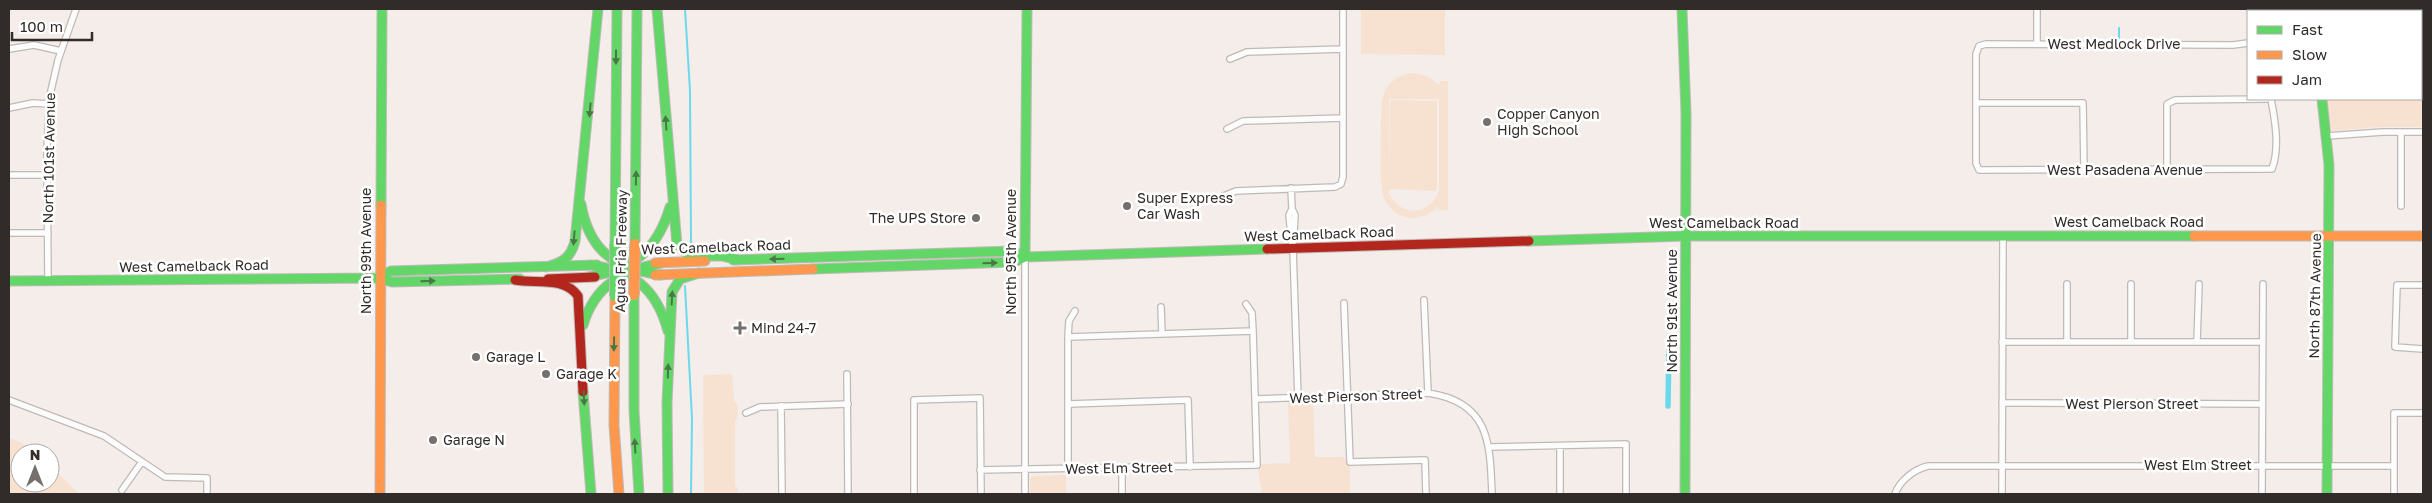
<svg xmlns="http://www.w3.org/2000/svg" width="2432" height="503" font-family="'Golos Text',sans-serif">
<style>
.green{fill:#f7e1d1;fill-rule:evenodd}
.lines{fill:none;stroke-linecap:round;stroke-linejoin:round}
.stream{stroke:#6ad9eb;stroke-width:2}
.canal{stroke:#6ad9eb;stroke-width:5.5}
.street-casing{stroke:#bfbab7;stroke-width:8}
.fast-casing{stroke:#bfbab7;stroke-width:11}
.slow-casing{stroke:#bfbab7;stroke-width:11}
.jam-casing{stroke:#bfbab7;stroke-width:11}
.street{stroke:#fdfcfc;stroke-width:5.5}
.fast{stroke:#63d668;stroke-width:9}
.slow{stroke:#ff974d;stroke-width:9}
.jam{stroke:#b3261e;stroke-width:9}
.fast-bridge-casing{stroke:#bfbab7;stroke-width:12;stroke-linecap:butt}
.slow-bridge-casing{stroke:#bfbab7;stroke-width:12;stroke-linecap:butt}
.fast-bridge{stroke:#63d668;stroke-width:10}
.slow-bridge{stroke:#ff974d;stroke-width:10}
.oneway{fill:#487845}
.poi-dot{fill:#75706c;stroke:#fff;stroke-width:2}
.labels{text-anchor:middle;stroke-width:5;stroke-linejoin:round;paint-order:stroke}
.street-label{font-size:14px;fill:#312c29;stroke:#fff}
.poi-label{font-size:14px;fill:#312c29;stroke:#fff;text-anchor:start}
</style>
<rect width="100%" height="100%" fill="#f4ede9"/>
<path class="green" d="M1361 9H1445V55L1361 54Z
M2421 64 2423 65V127H2378L2332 131 2327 99H2421Z
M1415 73 1429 77 1439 85 1440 81H1448V210H1439L1438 207C1429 215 1419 220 1406 217 1396 215 1388 207 1384 198 1378 183 1381 121 1382 101 1385 84 1397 74 1415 73ZM1389 99H1439V190C1431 216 1400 218 1389 193Z
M1392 100 1437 101V189L1435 191 1389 189 1390 101Z
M732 374 734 401 738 405 737 419 735 421V486L738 488 736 494H704L703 375Z
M1313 401 1315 457H1343L1350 466V494H1262L1258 468 1262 464 1290 463 1288 402Z
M9 438 29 446 36 453H20V483H50V466L79 494H9Z
M1066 475V494H1030V478L1032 476Z"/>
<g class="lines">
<path class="stream" d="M685 9 690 91 691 244
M2119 28V38
M685 286 692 419 691 494"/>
<path class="canal" d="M1668 406 1669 343"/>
<defs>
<path id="street" d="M2256 9V11
M2248 43 2233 45 1986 44 1979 46 1976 54V163L1979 170 2272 169C2280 148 2275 120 2271 99
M2037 44V9
M9 49 34 45 61 51
M1230 59 1247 52 1343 49
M2421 60H2423
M1976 103H2083L2084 171
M9 108 33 103 49 104
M1227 129 1243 121 1343 118
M2401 132V206
M2327 136 2383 132H2423
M2167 171V104L2175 100 2267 99
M9 175H47
M1291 188 1292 209 1295 215 1293 249 1298 398
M1221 197 1236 191 1335 187 1341 184 1343 177V9
M1292 209 1289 215 1292 244
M9 233H48
M48 281 47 147 50 95 58 60 76 9
M2067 284V342
M2131 284V342
M2423 285H2397L2395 347 2423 349
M1424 300 1428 393
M1344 303 1350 462 1425 460 1426 494
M1161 307 1162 334
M1068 337 1253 331
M2002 342H2262
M2197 342 2199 284
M847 374 848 494
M1255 399 1428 393C1490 402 1490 443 1492 494
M9 400 104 436 165 477 207 478V494
M2002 403 2262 404
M1069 404 1188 400 1190 467
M781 406 782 494
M746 413 760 407 848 404
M1490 447 1626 444V494
M1122 468V494
M1068 469V337L1069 321 1075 311
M980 470 1257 465 1253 331 1252 313 1246 304
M122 490 141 463
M914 494V400L980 398 981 494
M1025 494V257
M1560 494V446
M1895 494C1900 480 1915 469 1928 466H2394
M2002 494 2003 236
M2262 494 2263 284
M2394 494V413H2423"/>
<path id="fast" d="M657 9 677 245 690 256H722L739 260
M1682 9 1686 113 1685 494
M2302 9 2303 11
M2311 9V11
M2322 99 2329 165 2327 494
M581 204C589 251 615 269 661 275
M381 205 382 9
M1529 241 1686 236H2194
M615 244 617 9
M635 244 637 9
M1025 257 1027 9
M733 260 1013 251 1025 257
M590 265C634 271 656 288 668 331
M546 267C562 263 571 258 575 241L598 9
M813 269 1014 262 1025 257 1267 249
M588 277C632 270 657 251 670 207
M379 278 391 271 597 265
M9 281 379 278 392 282 520 279
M634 295V410L639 494
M583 325C595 285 622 271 661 263
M583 392 591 494
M668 494 667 403 672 292 680 279 699 273"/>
<path id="slow" d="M2194 236H2423
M655 263 705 261
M655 275 813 269
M615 296 614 425 619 494
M380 494 381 205"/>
<path id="jam" d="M1267 249 1529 241
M548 279 595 277
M515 280C536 284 564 276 578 296L583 392"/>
</defs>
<use href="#street" class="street-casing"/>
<use href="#fast" class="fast-casing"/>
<use href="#slow" class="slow-casing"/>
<use href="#jam" class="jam-casing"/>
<use href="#street" class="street"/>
<use href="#fast" class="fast"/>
<use href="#slow" class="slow"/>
<use href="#jam" class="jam"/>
<defs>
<path id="fast-bridge" d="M615 244V296"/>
<path id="slow-bridge" d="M634 295 635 244"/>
</defs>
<use href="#fast-bridge" class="fast-bridge-casing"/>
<use href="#slow-bridge" class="slow-bridge-casing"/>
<use href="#fast-bridge" class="fast-bridge"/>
<use href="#slow-bridge" class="slow-bridge"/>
</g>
<defs><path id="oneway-solid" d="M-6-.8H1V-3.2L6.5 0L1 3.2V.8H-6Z" transform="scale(1.25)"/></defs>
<g class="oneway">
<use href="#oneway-solid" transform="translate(616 57) rotate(90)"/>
<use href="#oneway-solid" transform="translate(590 110) rotate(95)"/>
<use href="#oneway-solid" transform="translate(666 123) rotate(-94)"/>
<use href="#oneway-solid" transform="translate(636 178) rotate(-89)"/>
<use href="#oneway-solid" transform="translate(574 238) rotate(95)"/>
<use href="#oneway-solid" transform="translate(777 259) rotate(178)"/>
<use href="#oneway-solid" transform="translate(990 263) rotate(-1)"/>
<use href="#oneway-solid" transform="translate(428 281) rotate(-1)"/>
<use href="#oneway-solid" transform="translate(672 298) rotate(-87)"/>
<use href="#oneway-solid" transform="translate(614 344) rotate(91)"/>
<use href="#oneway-solid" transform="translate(668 371) rotate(-88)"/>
<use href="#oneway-solid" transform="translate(584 398) rotate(88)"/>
<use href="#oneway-solid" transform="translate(635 446) rotate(-93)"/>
</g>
<g class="poi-dot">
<circle cx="1487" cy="122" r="5"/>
<circle cx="1127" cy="206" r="5"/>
<circle cx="976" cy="218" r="5"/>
<path d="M737.5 320.5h5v5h5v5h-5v5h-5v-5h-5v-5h5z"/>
<circle cx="476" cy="357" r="5"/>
<circle cx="546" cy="374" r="5"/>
<circle cx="433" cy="440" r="5"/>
</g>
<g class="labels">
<g class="street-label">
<text x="2114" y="49">West Medlock Drive</text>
<text transform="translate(49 158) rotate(-89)" y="5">North 101st Avenue</text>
<text x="2125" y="175">West Pasadena Avenue</text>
<text x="2129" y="227">West Camelback Road</text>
<text x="1724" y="228">West Camelback Road</text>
<text transform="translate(1319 234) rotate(-2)" y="5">West Camelback Road</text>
<text transform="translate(716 247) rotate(-2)" y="5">West Camelback Road</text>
<text transform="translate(366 251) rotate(-90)" y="5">North 99th Avenue</text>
<text transform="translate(621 251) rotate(-89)" y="5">Agua Fria Freeway</text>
<text transform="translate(1011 252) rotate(-90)" y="5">North 95th Avenue</text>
<text transform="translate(194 266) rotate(-1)" y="5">West Camelback Road</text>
<text transform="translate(2315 296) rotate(-89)" y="5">North 87th Avenue</text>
<text transform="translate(1672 311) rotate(-90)" y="5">North 91st Avenue</text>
<text transform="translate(1356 396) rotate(-2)" y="5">West Pierson Street</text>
<text x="2132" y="409">West Pierson Street</text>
<text x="2198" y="470">West Elm Street</text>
<text transform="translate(1119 468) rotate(-1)" y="5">West Elm Street</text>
</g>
<g class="poi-label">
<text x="1497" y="119">Copper Canyon<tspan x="1497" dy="16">High School</tspan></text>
<text x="1137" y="203">Super Express<tspan x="1137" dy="16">Car Wash</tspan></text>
<text x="966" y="223" text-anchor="end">The UPS Store</text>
<text x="751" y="333">Mind 24-7</text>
<text x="486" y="362">Garage L</text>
<text x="556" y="379">Garage K</text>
<text x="443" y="445">Garage N</text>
</g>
</g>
<rect width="2432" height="503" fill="none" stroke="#312c29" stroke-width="20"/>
<rect x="2247" y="10" width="175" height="90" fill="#ffffff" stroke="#adaba9"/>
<rect x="2257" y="26" width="25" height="8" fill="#63d668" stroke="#adaba9"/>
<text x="2292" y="35" font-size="15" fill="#312c29">Fast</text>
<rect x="2257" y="51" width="25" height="8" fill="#ff974d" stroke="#adaba9"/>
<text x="2292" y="60" font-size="15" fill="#312c29">Slow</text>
<rect x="2257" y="76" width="25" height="8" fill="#b3261e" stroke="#adaba9"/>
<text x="2292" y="85" font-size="15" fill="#312c29">Jam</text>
<g transform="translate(35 468)"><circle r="24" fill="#ffffff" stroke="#adaba9"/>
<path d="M0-4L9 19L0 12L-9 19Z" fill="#75706c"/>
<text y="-8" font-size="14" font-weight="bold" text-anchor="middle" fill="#312c29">N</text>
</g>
<path d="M12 32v8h80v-8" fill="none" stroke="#312c29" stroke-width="2.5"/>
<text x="20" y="32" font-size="15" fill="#312c29" stroke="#ffffff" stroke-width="4" paint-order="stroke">100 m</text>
</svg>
